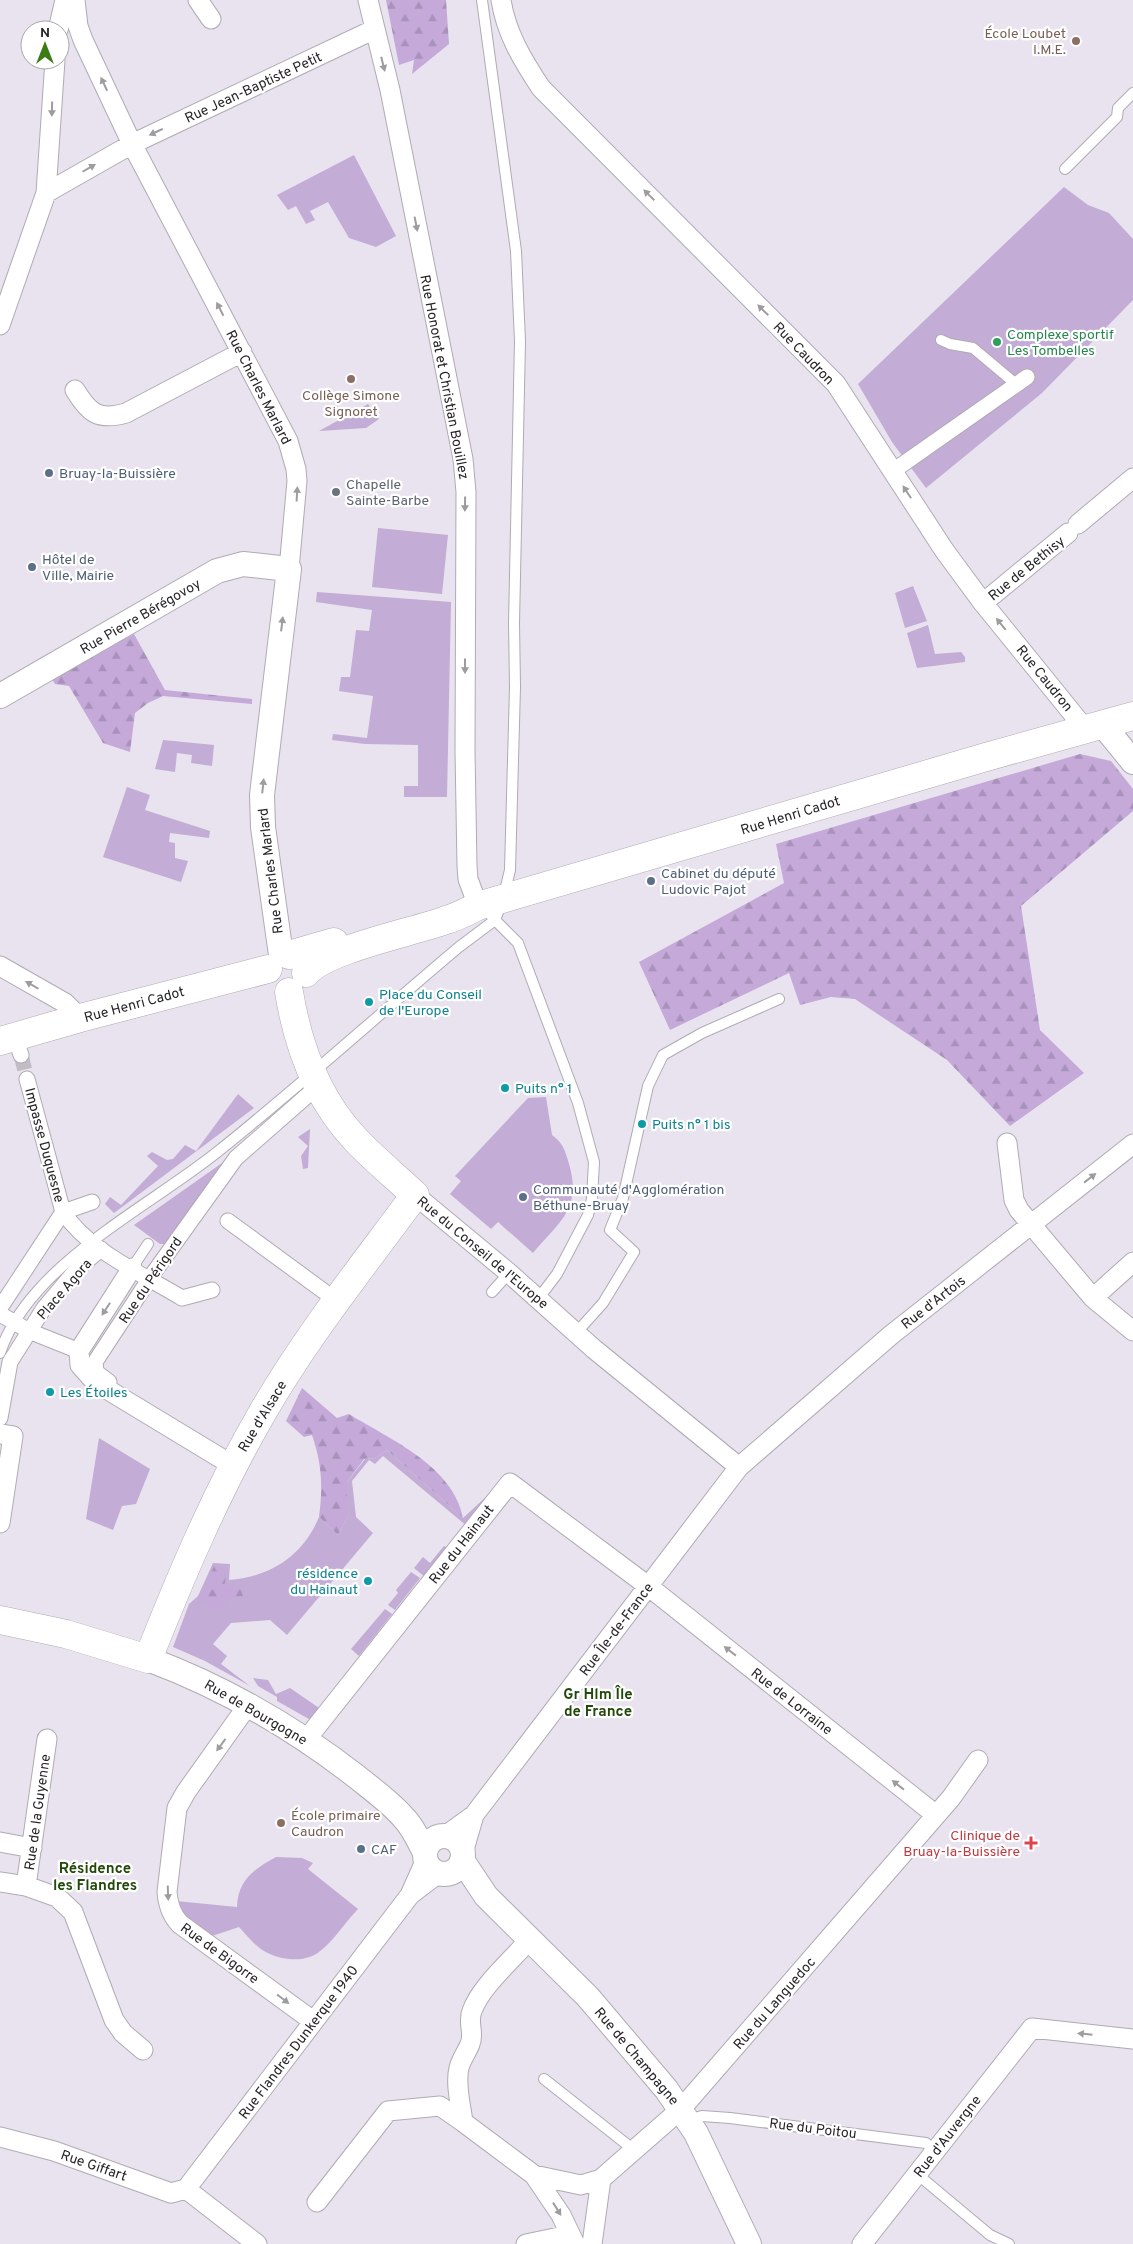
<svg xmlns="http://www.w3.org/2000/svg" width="1133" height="2244" font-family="Overpass,sans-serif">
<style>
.green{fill:#c3acd5}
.forest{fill:url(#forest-firs)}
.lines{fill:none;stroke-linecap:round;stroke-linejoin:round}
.pedestrian-tunnel{stroke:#c1bdc6;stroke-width:15;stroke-dasharray:15 8;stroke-linecap:butt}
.service-casing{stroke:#b0aab4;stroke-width:12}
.pedestrian-casing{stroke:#b0aab4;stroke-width:17}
.minor-casing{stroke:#b0aab4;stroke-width:21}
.tertiary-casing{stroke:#b0aab4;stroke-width:26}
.secondary-casing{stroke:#b0aab4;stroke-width:29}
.service{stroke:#fff;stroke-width:10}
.pedestrian{stroke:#fff;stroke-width:15}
.minor{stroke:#fff;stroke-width:19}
.tertiary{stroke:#fff;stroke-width:24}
.secondary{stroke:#fff;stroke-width:28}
.oneway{fill:#9e9c9e}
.education-dot{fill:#8d6e63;stroke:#fff;stroke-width:2}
.leisure-dot{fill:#2e9e5b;stroke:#fff;stroke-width:2}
.service-dot{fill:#5c6f8a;stroke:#fff;stroke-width:2}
.worship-dot{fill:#6b7280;stroke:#fff;stroke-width:2}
.culture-dot{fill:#0f9aa8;stroke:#fff;stroke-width:2}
.health-dot{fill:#e0444e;stroke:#fff;stroke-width:2}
.labels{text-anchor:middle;stroke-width:4.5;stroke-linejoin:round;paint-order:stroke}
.education-label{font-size:14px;fill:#785e54;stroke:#fff;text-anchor:end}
.street-label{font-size:14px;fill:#272428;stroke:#fff}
.leisure-label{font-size:14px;fill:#27864d;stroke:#fff;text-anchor:start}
.service-label{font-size:14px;fill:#4e5e75;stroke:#fff;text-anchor:start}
.worship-label{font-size:14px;fill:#5b616d;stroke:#fff;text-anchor:start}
.culture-label{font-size:14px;fill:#0d838f;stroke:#fff;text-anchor:start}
.health-label{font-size:14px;fill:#be3a42;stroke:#fff;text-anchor:end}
.neighbourhood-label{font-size:15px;font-weight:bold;fill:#224909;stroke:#fff}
</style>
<defs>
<pattern id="forest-firs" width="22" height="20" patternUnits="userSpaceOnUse" patternTransform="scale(1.25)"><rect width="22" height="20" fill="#c4a9d9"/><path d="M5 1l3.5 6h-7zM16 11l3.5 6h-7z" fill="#a891ba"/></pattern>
</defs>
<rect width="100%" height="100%" fill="#e8e3ee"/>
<path class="green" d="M354 155 396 236 376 247 349 238 328 202 310 211 315 220 306 224 296 206 288 210 277 195Z
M1064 187 1088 205 1109 213 1133 239V300L1042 393 926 488 892 442 858 384Z
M368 404 379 419 366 428 319 431Z
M378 528 448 535 442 594 372 587Z
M913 586 927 621 905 628 895 593Z
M317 592 451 602 447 797H404V786H418V745L365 744 332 740 333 734 367 738 373 696 339 691 341 677H350L356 630 369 631 372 610 316 602Z
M928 625 935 654 961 652 965 657V662L917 668 907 633Z
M163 740 214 745 212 766 191 763 192 755 177 753 175 772 155 769Z
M127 787 150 795 145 810 210 831 209 838 170 833 169 842 175 843V858L188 861 181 882 103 857Z
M238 1094 254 1108 114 1213 105 1204 110 1197 121 1205 158 1166 147 1156 152 1152 167 1160 173 1159 185 1145 196 1151Z
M546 1097 552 1135C563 1143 565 1150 569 1164 582 1209 560 1221 533 1253L498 1222 491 1229 450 1194 461 1181 455 1176 528 1098Z
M310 1129 308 1168 303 1169 301 1156 308 1146 298 1137Z
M232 1156 165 1244H160L134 1225Z
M99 1438 150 1469 136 1504 122 1506 113 1530 86 1519Z
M387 1450 463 1518 501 1483 468 1527 383 1456 375 1464 369 1460 352 1481 356 1517 373 1533 287 1635 270 1620 231 1623 213 1644 227 1656 221 1664 250 1686 205 1661 173 1647 189 1604 198 1596 213 1563 230 1564 229 1580C270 1577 303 1556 319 1517L338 1535 347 1518V1482L365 1459 375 1458Z
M444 1546 450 1549 431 1582 414 1568 423 1557 430 1563Z
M411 1572 420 1578 395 1610 388 1605 398 1593 396 1590Z
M385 1609 392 1614 359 1656 351 1649Z
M253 1678 268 1680 276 1694 290 1688 325 1712 316 1723 277 1701V1697L258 1686Z
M276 1857 302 1858 313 1863 308 1869 358 1909C345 1922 334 1941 319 1952 304 1964 276 1960 261 1949 253 1944 246 1934 239 1927L209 1937 178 1909 176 1901 237 1907C238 1880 254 1869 276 1857Z"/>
<path class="forest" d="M386 0H446L449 44 412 74 414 60 399 65Z
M134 634 165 690 252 699V704L163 696 148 703 135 713 130 752 103 743 69 686 55 684 50 676Z
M1080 754 1111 761 1133 789V811L1021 906 1040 1030 1084 1073 1010 1126 947 1060 855 999 831 997 800 1005 789 973 670 1030 639 962 784 883 776 844Z
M302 1388 337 1418 349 1414C391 1440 453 1466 463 1518L387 1450 375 1458 364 1459 347 1482V1518L338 1535 319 1517C323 1487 322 1464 312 1435L304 1437 286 1421Z
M214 1566 226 1569 225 1585 240 1588 243 1596 227 1599 222 1608H213L198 1599Z"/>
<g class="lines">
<path class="pedestrian-tunnel" d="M21 1055 27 1079"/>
<defs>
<path id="service" d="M1065 169 1117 117 1118 108 1133 93
M941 340 950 344 973 348 1017 385
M492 917 518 943 578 1103 594 1162 592 1199 588 1215 557 1274 538 1299
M132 1268 148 1244
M492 1292 509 1273
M576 1333 603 1303 634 1252 610 1230 623 1198 648 1086 663 1055 702 1033 779 999
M0 1353C28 1266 147 1208 216 1153 299 1087 378 1015 459 947L495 920 503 899 510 870 515 687 514 623 520 341 516 251 482 0
M544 2079 634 2150
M688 2120 702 2116 730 2118 926 2143 935 2151
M917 2174 990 2235 1009 2244"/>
<path id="pedestrian" d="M893 471 1027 377
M15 1037 21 1055
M27 1079 63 1212C90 1252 141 1273 182 1298L212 1290
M228 1221 337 1301
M0 1308 63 1212 92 1202
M0 1314 29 1331 79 1351
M109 1382 96 1372 95 1362 152 1275 236 1158 318 1086
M0 1418 10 1362 44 1308 77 1269 101 1249"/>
<path id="minor" d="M75 0 78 26 83 40 132 144 288 441 296 469 297 481 289 569
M198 0 211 19
M368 0 390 90 463 459 466 492 465 751 467 866 468 879 478 906
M501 0C506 33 523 61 541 88L836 384 944 550 983 603 1086 730
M58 30 65 0
M46 193 132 144 375 29
M0 325 46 193 55 60
M75 390C89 413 98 421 126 413L242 352
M1078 524 1133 478
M983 603 1068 533
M0 966 65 1003 80 1018
M1007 1143 1014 1200 1019 1210 1093 1298 1133 1262
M415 1195 509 1273 594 1349 739 1467
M132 1268 79 1351 80 1365 95 1382 232 1465
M1093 1298 1133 1331
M0 1434 13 1436 0 1523
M248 1705 186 1792 177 1808 167 1892C168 1904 171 1915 180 1924L313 2021
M305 1741 510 1483 648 1586 936 1815
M445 1836 474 1815 739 1467 891 1335 1133 1144
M0 1842 32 1848
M463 1853 474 1815
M0 1882 26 1886 47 1739
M26 1886 57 1897 73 1912 114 2020 123 2033 143 2050
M410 1895 439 1873
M463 2122 534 2175 561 2215 575 2244
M0 2137 54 2151 171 2193 186 2189
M534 2175 581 2185 601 2179 681 2109 951 1798 978 1760
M186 2189 410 1895 426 1859
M186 2189 257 2244
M317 2202 388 2111 440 2106 463 2122C461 2106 455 2084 459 2068 461 2059 467 2052 470 2044 475 2033 467 2023 472 2011 481 1986 512 1960 529 1940
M526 2244 569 2235
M592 2244 601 2179
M862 2244 1032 2028 1133 2039"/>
<path id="tertiary" d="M0 696 217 571 243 564 289 569 262 795 263 827 281 955
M1103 725 1133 762
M148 1659C223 1687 294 1728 357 1777 373 1790 390 1802 403 1817 413 1827 419 1841 425 1853
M425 1855a19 19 0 1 1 38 0a19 19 0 1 1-38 0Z
M462 1860 486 1896 588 1997 666 2089 696 2133 749 2244"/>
<path id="secondary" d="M289 955 334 942
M306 973C326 949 414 932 446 920 457 917 468 911 478 906L986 757 1133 716
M0 1041 80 1018 268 969
M0 1620 66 1634 148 1659C181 1576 216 1493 261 1415 305 1338 362 1267 415 1195 396 1177 375 1160 356 1140 317 1099 298 1047 289 992"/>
</defs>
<use href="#service" class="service-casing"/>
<use href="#pedestrian" class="pedestrian-casing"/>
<use href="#minor" class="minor-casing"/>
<use href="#tertiary" class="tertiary-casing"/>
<use href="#secondary" class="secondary-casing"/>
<use href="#service" class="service"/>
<use href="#pedestrian" class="pedestrian"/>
<use href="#minor" class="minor"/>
<use href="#tertiary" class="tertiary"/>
<use href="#secondary" class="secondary"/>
</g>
<defs><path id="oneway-solid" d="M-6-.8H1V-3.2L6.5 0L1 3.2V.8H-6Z" transform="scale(1.25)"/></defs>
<g class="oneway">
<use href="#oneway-solid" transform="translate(383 64) rotate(76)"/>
<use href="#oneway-solid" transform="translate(104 84) rotate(-115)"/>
<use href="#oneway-solid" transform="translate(52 109) rotate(91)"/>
<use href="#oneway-solid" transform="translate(156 132) rotate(155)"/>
<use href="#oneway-solid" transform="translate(89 168) rotate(-30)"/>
<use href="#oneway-solid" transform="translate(649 195) rotate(-135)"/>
<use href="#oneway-solid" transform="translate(416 224) rotate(79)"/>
<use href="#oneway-solid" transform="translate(220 309) rotate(-117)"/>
<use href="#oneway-solid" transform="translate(763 310) rotate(-135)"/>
<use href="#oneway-solid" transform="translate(907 492) rotate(-123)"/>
<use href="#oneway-solid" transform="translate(297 494) rotate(-87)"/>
<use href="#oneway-solid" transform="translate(465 504) rotate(91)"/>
<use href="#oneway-solid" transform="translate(282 624) rotate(-83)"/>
<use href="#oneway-solid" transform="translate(1001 624) rotate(-129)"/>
<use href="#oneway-solid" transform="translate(465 666) rotate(90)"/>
<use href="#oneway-solid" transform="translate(263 786) rotate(-84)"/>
<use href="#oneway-solid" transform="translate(32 985) rotate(-150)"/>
<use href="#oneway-solid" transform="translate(1090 1178) rotate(-38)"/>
<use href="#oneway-solid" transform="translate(106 1309) rotate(123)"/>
<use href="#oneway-solid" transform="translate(730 1651) rotate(-142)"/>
<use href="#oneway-solid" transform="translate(221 1745) rotate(126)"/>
<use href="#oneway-solid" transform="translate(898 1785) rotate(-142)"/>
<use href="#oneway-solid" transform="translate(168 1893) rotate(88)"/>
<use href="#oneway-solid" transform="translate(283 1999) rotate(37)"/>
<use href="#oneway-solid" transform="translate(1085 2034) rotate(-174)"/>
<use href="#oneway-solid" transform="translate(557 2209) rotate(58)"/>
</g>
<g class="education-dot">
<circle cx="1076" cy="41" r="5"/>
<circle cx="351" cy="379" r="5"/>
<circle cx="281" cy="1823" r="5"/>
</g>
<circle class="leisure-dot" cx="997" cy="342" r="5"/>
<g class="service-dot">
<circle cx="49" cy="473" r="5"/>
<circle cx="32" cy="567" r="5"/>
<circle cx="651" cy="881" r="5"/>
<circle cx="523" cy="1197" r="5"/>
<circle cx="361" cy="1849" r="5"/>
</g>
<circle class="worship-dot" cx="336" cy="492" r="5"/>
<g class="culture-dot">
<circle cx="369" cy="1002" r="5"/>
<circle cx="505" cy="1088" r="5"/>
<circle cx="642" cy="1124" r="5"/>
<circle cx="50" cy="1392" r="5"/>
<circle cx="368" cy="1581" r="5"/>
</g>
<path class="health-dot" d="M1028.5 1835.5h5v5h5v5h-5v5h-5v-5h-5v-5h5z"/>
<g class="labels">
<g class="education-label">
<text x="1066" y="38">École Loubet<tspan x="1066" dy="16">I.M.E.</tspan></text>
<text x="351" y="400" text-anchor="middle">Collège Simone<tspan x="351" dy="16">Signoret</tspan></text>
<text x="291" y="1820" text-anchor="start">École primaire<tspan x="291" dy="16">Caudron</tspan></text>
</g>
<g class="street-label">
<text transform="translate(253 87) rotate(-25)" y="5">Rue Jean-Baptiste Petit</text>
<text transform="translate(804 353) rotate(46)" y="5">Rue Caudron</text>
<text transform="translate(445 377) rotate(79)" y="5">Rue Honorat et Christian Bouillez</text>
<text transform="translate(259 387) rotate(63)" y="5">Rue Charles Marlard</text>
<text transform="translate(1026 568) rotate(-39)" y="5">Rue de Bethisy</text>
<text transform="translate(140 616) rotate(-30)" y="5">Rue Pierre Bérégovoy</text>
<text transform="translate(1045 678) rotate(51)" y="5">Rue Caudron</text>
<text transform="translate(790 815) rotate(-17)" y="5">Rue Henri Cadot</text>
<text transform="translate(270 871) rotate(-97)" y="5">Rue Charles Marlard</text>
<text transform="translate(134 1004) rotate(-15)" y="5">Rue Henri Cadot</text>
<text transform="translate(45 1145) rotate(75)" y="5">Impasse Duquesne</text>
<text transform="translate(483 1252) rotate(40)" y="5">Rue du Conseil de l'Europe</text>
<text transform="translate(150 1280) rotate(-56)" y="5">Rue du Périgord</text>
<text transform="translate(64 1289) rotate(-49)" y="5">Place Agora</text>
<text transform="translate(933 1302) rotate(-38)" y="5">Rue d'Artois</text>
<text transform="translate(262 1416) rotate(-59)" y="5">Rue d'Alsace</text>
<text transform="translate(461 1544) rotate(-52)" y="5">Rue du Hainaut</text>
<text transform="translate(616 1629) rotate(-53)" y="5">Rue Île-de-France</text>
<text transform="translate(792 1701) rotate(38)" y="5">Rue de Lorraine</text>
<text transform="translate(256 1712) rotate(30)" y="5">Rue de Bourgogne</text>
<text transform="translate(37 1812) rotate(-82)" y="5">Rue de la Guyenne</text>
<text transform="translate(220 1953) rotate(36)" y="5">Rue de Bigorre</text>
<text transform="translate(774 2003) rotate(-49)" y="5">Rue du Languedoc</text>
<text transform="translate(298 2042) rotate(-53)" y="5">Rue Flandres Dunkerque 1940</text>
<text transform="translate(637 2056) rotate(50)" y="5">Rue de Champagne</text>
<text transform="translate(813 2128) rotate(7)" y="5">Rue du Poitou</text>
<text transform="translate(947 2136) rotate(-52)" y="5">Rue d'Auvergne</text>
<text transform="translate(94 2165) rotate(19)" y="5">Rue Giffart</text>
</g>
<g class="leisure-label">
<text x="1007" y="339">Complexe sportif<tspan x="1007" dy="16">Les Tombelles</tspan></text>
</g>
<g class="service-label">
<text x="59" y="478">Bruay-la-Buissière</text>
<text x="42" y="564">Hôtel de<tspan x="42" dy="16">Ville, Mairie</tspan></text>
<text x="661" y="878">Cabinet du député<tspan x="661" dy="16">Ludovic Pajot</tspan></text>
<text x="533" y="1194">Communauté d'Agglomération<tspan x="533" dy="16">Béthune-Bruay</tspan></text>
<text x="371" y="1854">CAF</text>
</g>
<g class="worship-label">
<text x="346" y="489">Chapelle<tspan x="346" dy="16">Sainte-Barbe</tspan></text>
</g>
<g class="culture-label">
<text x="379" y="999">Place du Conseil<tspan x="379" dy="16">de l'Europe</tspan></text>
<text x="515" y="1093">Puits n° 1</text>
<text x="652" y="1129">Puits n° 1 bis</text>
<text x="60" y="1397">Les Étoiles</text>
<text x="358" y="1578" text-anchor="end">résidence<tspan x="358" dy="16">du Hainaut</tspan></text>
</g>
<g class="health-label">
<text x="1020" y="1840">Clinique de<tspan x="1020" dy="16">Bruay-la-Buissière</tspan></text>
</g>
<g class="neighbourhood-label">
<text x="598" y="1699">Gr Hlm Île<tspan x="598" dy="17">de France</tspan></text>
<text x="95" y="1873">Résidence<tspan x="95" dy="17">les Flandres</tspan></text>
</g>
</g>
<g transform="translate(45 45)"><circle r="24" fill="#ffffff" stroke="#a9a7a9"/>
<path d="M0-4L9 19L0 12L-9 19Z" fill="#3d7b17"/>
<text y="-8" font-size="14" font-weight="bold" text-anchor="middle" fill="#272428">N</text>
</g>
</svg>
